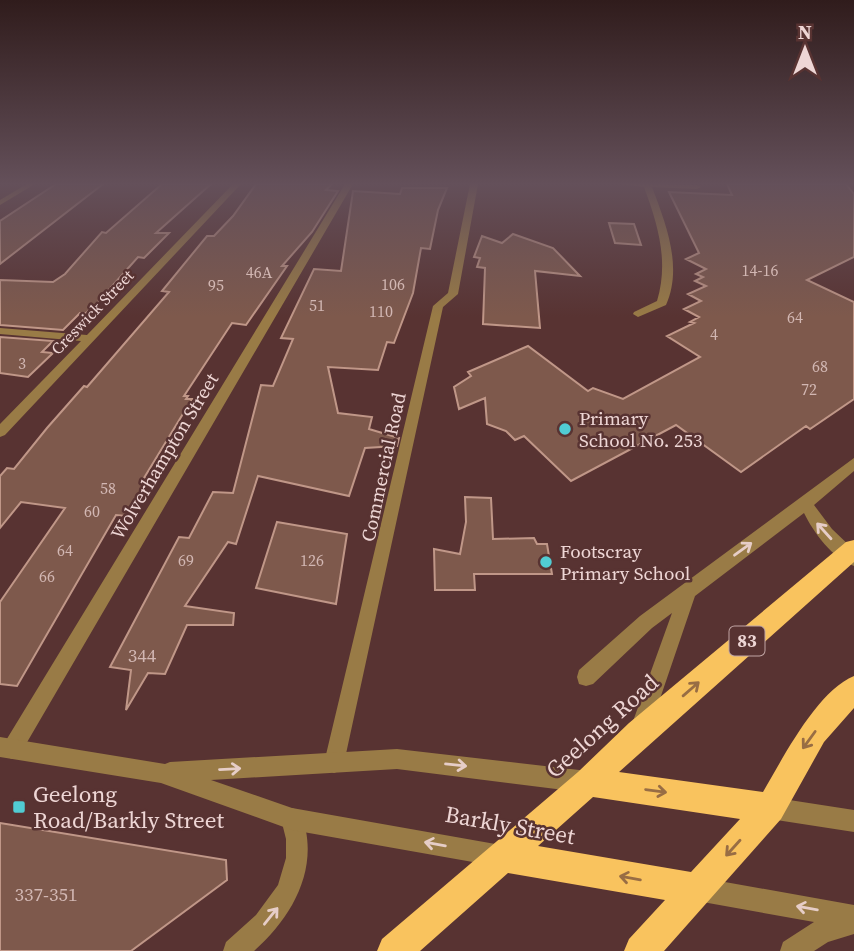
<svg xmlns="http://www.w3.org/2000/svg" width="854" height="951" font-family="'Source Serif 4',serif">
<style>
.building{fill:#7e594c;stroke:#c09788;stroke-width:2}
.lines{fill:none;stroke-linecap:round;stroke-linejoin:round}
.minor{fill:#997b46;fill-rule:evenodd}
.tertiary{fill:#997b46;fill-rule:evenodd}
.trunk{fill:#f9c35e;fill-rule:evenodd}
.oneway{stroke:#e6cdc7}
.oneway2{stroke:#986d44}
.poi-dot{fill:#51ccd3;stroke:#583332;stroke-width:2.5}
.labels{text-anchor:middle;stroke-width:5;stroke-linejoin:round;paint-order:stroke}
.number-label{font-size:16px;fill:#d2b7b3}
.far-street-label{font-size:16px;fill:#eed6d5;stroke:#583332}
.shield{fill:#583332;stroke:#c1a5a4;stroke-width:2}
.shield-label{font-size:18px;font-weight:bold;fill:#eed6d5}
.poi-label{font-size:19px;fill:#eed6d5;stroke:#583332;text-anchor:start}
.street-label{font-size:19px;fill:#eed6d5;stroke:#583332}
.near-number-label{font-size:19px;fill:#d2b7b3}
.near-street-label{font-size:23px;fill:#eed6d5;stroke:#583332}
.near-poi-label{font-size:23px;fill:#eed6d5;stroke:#583332;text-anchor:start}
</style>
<rect width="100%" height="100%" fill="#583332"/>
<path class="building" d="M56 184H103L0 264V221Z
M162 184H211L156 233H169L144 258 138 257 98 302 86 313H80L63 330 0 325V280L53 282 65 274 102 232 106 233Z
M256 184H332L326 190 338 191 312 232 282 266H287L246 325 232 323 184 396H188L186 399H192L144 478H149L126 516 116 515 17 686 0 684V602L65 508 21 502 0 528V476L7 468 14 469 47 428 84 386 87 387 169 292 162 291 207 236H214L233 216Z
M727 184H846L854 194V257L807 280 854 302V399L810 429 806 426 741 472 676 425 571 481 524 436 515 440 506 431 487 424 485 398 459 409 454 387 471 376 468 372 528 346 588 391 593 388 623 399 700 357 667 336 694 323 690 322 699 317 684 309 701 301 688 294 706 286 695 281 703 277 696 274 706 269 686 259 699 253 669 192 732 195Z
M402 188H447L438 210 430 249 421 248 413 293 394 343 387 342 378 370 328 367 338 413 372 417 369 429 399 438 397 446 365 448 349 496 258 476 236 544 228 542 185 606 234 613 233 625H187L165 674 148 673 126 710 131 670 110 667 179 537 189 538 213 492 233 493 261 385 273 386 293 339 281 338 314 269 341 271 353 191 400 194Z
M609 223 634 224 641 245 615 243Z
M513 234 553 248 580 276 535 271 540 328 483 324 485 268 477 267 480 258 474 257 482 236 502 243Z
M0 337 53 341 42 352 53 353 28 377 0 373Z
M465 497 491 498 493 539 534 538 537 544H547L552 574H474L475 590H435L434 549 460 554 466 522Z
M277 522 347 534 336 604 256 588Z
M0 823 226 860 227 880 131 951H0Z"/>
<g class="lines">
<path class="minor" d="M27 184H35L0 205V200Z
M233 184H241L5 435 0 437V424L81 341 0 334V328L87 335Z
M345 184H353L19 756 12 759 5 756 2 749 5 742Z
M470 184H478L458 294 443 307 344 763 341 770 334 773 327 770 324 763 433 306 448 293Z
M620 184 697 185 701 187 697 189 652 187C666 224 683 267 666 305L638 317 633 314 634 312 657 301C669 261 658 225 644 187Z
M854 458V471L814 505 832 529 854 550V566C832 558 814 533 804 513L695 596 649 731 642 734 635 731 632 724 672 613 652 628 593 684 586 686 579 684 577 677 579 670 640 616Z
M292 808 300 811C322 864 294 916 254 951H223L226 942 256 915 278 885 286 858V839L281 819 284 811Z"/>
<path class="tertiary" d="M0 737 165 764 170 762 397 749 588 771 595 775 599 782 595 789 588 793 397 769 211 780 292 808 501 845 509 848 512 856 509 864 501 867 292 830 161 783 0 757Z
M770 797 854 810V832L770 819 762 816 759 808 762 800Z
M697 877 854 905V934L828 942 814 951H780L783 942 814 922 697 901 689 897 685 889 689 881Z"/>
<path class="trunk" d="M854 540V562L619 772 763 792C783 758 817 691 854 676V708L824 742 781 819 664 951H624L629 939 665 900 508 873 420 951H377L382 939 578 772 629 723 846 542ZM593 797 740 819 691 872 538 846Z"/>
</g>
<defs><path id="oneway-shaft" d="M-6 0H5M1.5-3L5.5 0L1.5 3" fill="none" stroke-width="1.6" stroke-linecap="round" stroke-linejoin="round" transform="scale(1.75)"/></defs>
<g class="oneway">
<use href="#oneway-shaft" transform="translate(824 531) rotate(-132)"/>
<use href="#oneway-shaft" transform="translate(743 549) rotate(-36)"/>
<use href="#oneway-shaft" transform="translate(456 765) rotate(6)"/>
<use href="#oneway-shaft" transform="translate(230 769) rotate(-3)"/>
<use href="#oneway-shaft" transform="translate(435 844) rotate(-170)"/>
<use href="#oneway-shaft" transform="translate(807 908) rotate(-170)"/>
<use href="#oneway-shaft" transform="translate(271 916) rotate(-51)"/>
</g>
<g class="oneway2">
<use href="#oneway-shaft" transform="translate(691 689) rotate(-41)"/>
<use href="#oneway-shaft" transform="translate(809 740) rotate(126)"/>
<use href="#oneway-shaft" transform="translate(656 791) rotate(8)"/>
<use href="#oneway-shaft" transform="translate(733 848) rotate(132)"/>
<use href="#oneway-shaft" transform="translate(630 878) rotate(-170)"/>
</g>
<linearGradient id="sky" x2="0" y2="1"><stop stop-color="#301c1c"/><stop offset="0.58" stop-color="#64505a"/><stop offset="1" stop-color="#64505a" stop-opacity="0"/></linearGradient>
<rect width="854" height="317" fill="url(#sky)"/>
<g class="poi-dot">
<circle cx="565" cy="429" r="7"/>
<circle cx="546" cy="562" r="7"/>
<rect x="12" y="800" width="14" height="14" rx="3.5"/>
</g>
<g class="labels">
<g class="number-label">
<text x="760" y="276">14-16</text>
<text x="259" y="278">46A</text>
<text x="393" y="290">106</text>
<text x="216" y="291">95</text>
<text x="317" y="311">51</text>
<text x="381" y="317">110</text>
<text x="795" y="323">64</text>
<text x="714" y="340">4</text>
<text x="22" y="369">3</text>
<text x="820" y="372">68</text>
<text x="809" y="395">72</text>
<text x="108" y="494">58</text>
<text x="92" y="517">60</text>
<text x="65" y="556">64</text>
<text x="186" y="566">69</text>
<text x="312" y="566">126</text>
<text x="47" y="582">66</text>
</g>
<g class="far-street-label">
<text transform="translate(92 312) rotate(-46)" y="6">Creswick Street</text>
</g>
<rect class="shield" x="729.5" y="626.5" width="35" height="29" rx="5"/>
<g class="shield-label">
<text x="747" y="647">83</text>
</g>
<g class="poi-label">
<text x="579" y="425">Primary<tspan x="579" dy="22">School No. 253</tspan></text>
<text x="560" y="558">Footscray<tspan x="560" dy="22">Primary School</tspan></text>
</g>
<g class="street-label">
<text transform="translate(164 456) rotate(-59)" y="7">Wolverhampton Street</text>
<text transform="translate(383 467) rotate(-78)" y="7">Commercial Road</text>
</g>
<g class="near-number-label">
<text x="142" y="662">344</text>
<text x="46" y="901">337-351</text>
</g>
<g class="near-street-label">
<text transform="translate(602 726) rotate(-42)" y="8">Geelong Road</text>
<text transform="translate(510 825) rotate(10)" y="8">Barkly Street</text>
</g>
<g class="near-poi-label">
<text x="33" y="802">Geelong<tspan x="33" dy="26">Road/Barkly Street</tspan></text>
</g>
</g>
<g transform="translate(805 49)" stroke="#583332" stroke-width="5" paint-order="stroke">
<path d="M0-5L12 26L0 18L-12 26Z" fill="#eed6d5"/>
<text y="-10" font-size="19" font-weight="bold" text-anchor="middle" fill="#eed6d5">N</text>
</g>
</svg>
